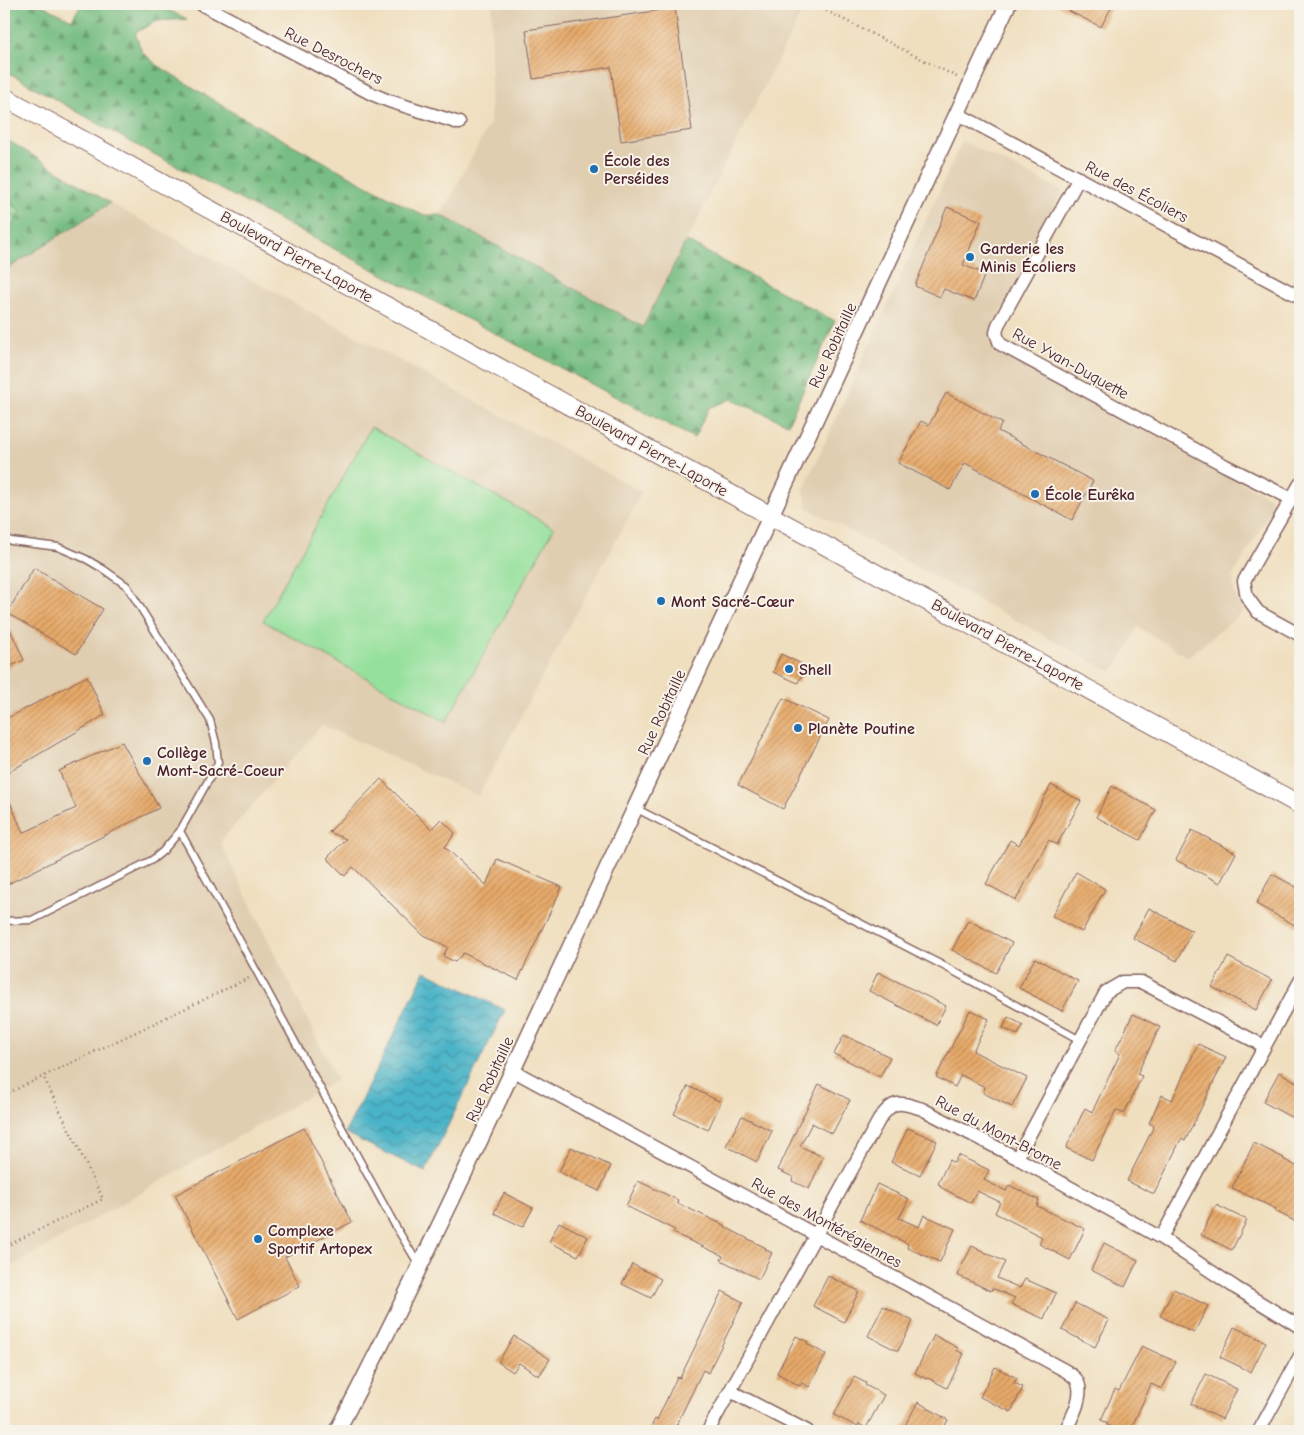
<svg xmlns="http://www.w3.org/2000/svg" width="1304" height="1435" font-family="'Comic Neue',sans-serif">
<style>
.built{fill:#e0ceb1}
.forest{fill:url(#forest-firs);stroke:#616e58}
.cemetery{fill:url(#cemetery-stones);stroke:#708064}
.pitch{fill:#95e09c;stroke:#708064}
.water{fill:url(#water-waves);stroke:#4a6979}
.building{fill:url(#building-hatch)}
.lines{fill:none;stroke-linecap:round;stroke-linejoin:round}
.service-casing{stroke:#84625f;stroke-width:9}
.minor-casing{stroke:#84625f;stroke-width:15}
.tertiary-casing{stroke:#84625f;stroke-width:18}
.secondary-casing{stroke:#84625f;stroke-width:20}
.path{stroke:#84625f;stroke-width:2.5;stroke-dasharray:1 4;stroke-linecap:butt}
.service{stroke:#fff;stroke-width:6}
.minor{stroke:#fff;stroke-width:12}
.tertiary{stroke:#fff;stroke-width:15}
.secondary{stroke:#fff;stroke-width:18}
.poi-dot{fill:#1f6fb2;stroke:#f7f3e8;stroke-width:2}
.labels{text-anchor:middle;stroke-width:4;stroke-linejoin:round;paint-order:stroke}
.street-label{font-size:16px;fill:#4a1f2b;stroke:#f7f3e8}
.poi-label{font-size:16px;font-weight:bold;fill:#4a1f2b;stroke:#f7f3e8;text-anchor:start}
</style>
<defs>
<pattern id="forest-firs" width="22" height="20" patternUnits="userSpaceOnUse" patternTransform="scale(1.25)"><rect width="22" height="20" fill="#78be84"/><path d="M5 1l3.5 6h-7zM16 11l3.5 6h-7z" fill="#649a6c"/></pattern>
<pattern id="cemetery-stones" width="16" height="16" patternUnits="userSpaceOnUse" patternTransform="scale(1.25)"><rect width="16" height="16" fill="#95e09c"/><path d="M2 7V4a2 2 0 0 1 4 0v3zM10 15v-3a2 2 0 0 1 4 0v3z" fill="#82c087"/></pattern>
<pattern id="water-waves" width="16" height="10" patternUnits="userSpaceOnUse" patternTransform="scale(1.25)"><rect width="16" height="10" fill="#49b3c7"/><path d="M0 5q4-4 8 0t8 0" fill="none" stroke="#3f91a2"/></pattern>
<pattern id="building-hatch" width="6" height="6" patternUnits="userSpaceOnUse" patternTransform="scale(1.25)"><rect width="6" height="6" fill="#e7aa6a"/><path d="M-1 1l2-2M0 6l6-6M5 7l2-2" fill="none" stroke="#bd8a57"/></pattern>
</defs>
<rect width="100%" height="100%" fill="#f7f3e8"/>
<filter id="ink" filterUnits="userSpaceOnUse"><feTurbulence type="fractalNoise" baseFrequency=".02" numOctaves="2"/><feDisplacementMap in="SourceGraphic" scale="10" xChannelSelector="R" yChannelSelector="G"/><feConvolveMatrix kernelMatrix="1 2 1 2 8 2 1 2 1" color-interpolation-filters="sRGB"/></filter>
<filter id="wash" filterUnits="userSpaceOnUse"><feTurbulence type="fractalNoise" baseFrequency=".0096" numOctaves="4" result="noise"/><feDisplacementMap in="SourceGraphic" scale="20" xChannelSelector="R" yChannelSelector="G"/><feGaussianBlur stdDeviation="1.12" result="paint"/><feColorMatrix in="noise" values="0 0 0 0 0 0 0 0 0 0 0 0 0 0 0 0 0 1.4 0 .05"/><feComposite in="paint" operator="in"/></filter>
<g filter="url(#wash)">
<rect width="100%" height="100%" fill="#f0dfbf"/>
<path class="built" d="M492 4H806L643 327 441 215 490 123Z
M962 141 1063 191 989 338 999 350 1276 501 1233 576 1235 594 1243 612 1188 657 1138 627 1122 658 1112 672 807 508 804 488Z
M110 203 642 492 478 796 322 725 220 842 337 1080 4 1271V271Z"/>
<path class="forest" d="M4 4H40L72 20 81 4H155L187 19 156 21 135 33 142 52 157 65 234 113 422 215H441L643 327 686 241 835 321 788 424 731 399 709 408 694 438 127 140 4 70Z
M4 138 110 203 4 271V235L10 228 21 211 4 201Z"/>
<path class="cemetery" d="M4 201 21 211 10 228 4 235Z"/>
<path class="pitch" d="M371 427 554 528 446 722 263 621Z"/>
<path class="water" d="M425 971 505 1010 425 1172 345 1133Z"/>
<g id="blocks">
<path class="building" d="M1055 4H1113L1101 27Z
M675 8 692 130 621 141 611 67 533 79 526 30Z
M947 207 981 221 963 265 985 274 974 301 944 289 940 297 915 286Z
M946 393 1002 423 998 431 1093 481 1072 520 965 463 950 490 898 463 921 421 929 425Z
M34 568 103 609 76 654 7 613Z
M4 616 24 660 4 669Z
M781 654 806 666 798 683 773 672Z
M87 676 105 715 4 775V720Z
M783 698 829 720 783 809 738 785Z
M122 742 159 808 4 886V788L23 833 76 808 59 771Z
M381 779 431 829 441 819 455 833 445 847 486 885 497 859 562 887 518 980 463 953 455 962 443 956 448 947 423 935 353 867 345 876 327 858 346 839 329 832Z
M1051 785 1081 801 1057 845 1049 840 1016 900 986 884 1010 840 1019 845Z
M1112 786 1156 810 1140 840 1096 817Z
M1192 830 1236 853 1220 883 1176 860Z
M1076 872 1105 889 1082 932 1052 916Z
M1272 874 1300 889V928L1256 904Z
M1149 908 1192 931 1177 961 1133 938Z
M968 920 1012 943 996 973 952 950Z
M1228 957 1272 980 1256 1010 1212 987Z
M1035 958 1078 981 1062 1011 1019 988Z
M878 972 946 1006 936 1025 869 991Z
M970 1010 989 1019 973 1051 1027 1078 1012 1107 983 1093 985 1087 961 1075 955 1087 936 1077Z
M1133 1014 1160 1027 1137 1074 1142 1076 1124 1114 1116 1110 1092 1160 1066 1148 1085 1108 1092 1112 1120 1054 1115 1051Z
M1008 1017 1023 1025 1018 1035 1003 1028Z
M844 1035 890 1057 880 1077 834 1054Z
M1198 1044 1226 1057 1185 1141 1181 1139 1154 1194 1127 1181 1154 1126 1149 1123 1162 1095 1172 1100Z
M1279 1072 1300 1084V1122L1263 1102Z
M819 1084 850 1100 832 1134 812 1123 800 1146 823 1157 809 1189 792 1181 793 1177 778 1170 799 1124Z
M688 1086 721 1102 708 1130 674 1114Z
M742 1116 772 1131 757 1162 726 1146Z
M304 1128 352 1222 285 1257 300 1286 238 1319 175 1195Z
M908 1128 937 1141 920 1175 891 1162Z
M1254 1143 1284 1158 1283 1159 1300 1168V1224L1275 1211 1276 1209 1232 1188Z
M571 1147 611 1166 599 1191 559 1172Z
M958 1155 989 1170 984 1180 1006 1191 1009 1185 1039 1200 1037 1206 1085 1229 1070 1260 1039 1244 1042 1237 995 1213 1000 1202 977 1191 971 1203 940 1187 941 1185 938 1184 949 1160 954 1163Z
M638 1181 678 1200 677 1203 726 1226 725 1227 766 1248 765 1249 772 1253 759 1279 721 1260 723 1256 673 1233 675 1230 626 1206Z
M877 1184 909 1199 899 1218 919 1227 924 1215 955 1229 940 1262 907 1248 908 1244 860 1220Z
M504 1193 533 1208 523 1227 494 1213Z
M1216 1205 1247 1220 1232 1250 1201 1235Z
M559 1222 588 1237 578 1256 549 1242Z
M1104 1243 1138 1260 1125 1287 1091 1270Z
M972 1246 1005 1262 997 1278 1020 1288 1025 1279 1056 1293 1044 1319 1011 1304 1015 1298 992 1288 991 1291 957 1275Z
M632 1264 661 1279 651 1298 622 1284Z
M828 1276 859 1291 844 1322 813 1306Z
M1174 1289 1208 1306 1194 1333 1160 1316Z
M722 1291 743 1302 708 1373 703 1370 675 1428 681 1431H649L655 1419 657 1420 677 1377 680 1378Z
M1075 1303 1109 1320 1095 1347 1062 1330Z
M883 1306 913 1321 898 1351 868 1336Z
M1234 1327 1266 1342 1251 1372 1220 1357Z
M934 1335 958 1348 956 1350 964 1354 947 1388 928 1378 927 1379 915 1373Z
M514 1336 550 1359 539 1376 519 1363 513 1372 498 1362Z
M796 1336 808 1342 807 1344 826 1354 809 1387 802 1383 800 1386 777 1373Z
M1142 1346 1176 1362 1162 1389 1151 1384 1130 1431H1119L1107 1425 1108 1423 1101 1420 1115 1389 1119 1391Z
M995 1367 1017 1378 1014 1383 1023 1387 1011 1412 980 1397Z
M1206 1374 1237 1389 1222 1419 1191 1404Z
M854 1377 866 1383 865 1385 884 1395 866 1428 859 1424 858 1427 834 1415Z
M918 1402 948 1420 942 1431H902Z"/>
</g>
</g>
<g filter="url(#ink)">
<use href="#blocks" fill-opacity="0" stroke="#84625f" stroke-width="1"/>
<g class="lines">
<defs>
<path id="service" d="M4 537 11 541 58 547 86 559 103 569 127 586 210 720 216 743 218 763 180 831 163 851 152 860 32 920 4 921
M637 809 944 966 1080 1040
M180 831 396 1227 419 1265"/>
<path id="minor" d="M201 4 372 94 389 101 459 123
M958 114 1300 297
M1079 178 998 325 996 333 1000 344 1226 466 1292 499
M1300 484 1244 581 1247 597 1258 612 1300 635
M512 1070 1066 1371C1069 1373 1073 1376 1076 1379 1086 1393 1072 1418 1065 1431
M1017 1158 1106 992 1123 982H1141L1264 1046
M1161 1238 1236 1288 1300 1327
M730 1391 807 1431
M708 1431 879 1120C893 1099 899 1102 922 1109L1017 1158 1161 1238 1300 981
M1259 1431 1300 1356"/>
<path id="tertiary" d="M337 1431C430 1253 512 1070 598 888 736 594 872 299 1008 4"/>
<path id="secondary" d="M4 97 1300 805"/>
</defs>
<use href="#service" class="service-casing"/>
<use href="#minor" class="minor-casing"/>
<use href="#tertiary" class="tertiary-casing"/>
<use href="#secondary" class="secondary-casing"/>
<path class="path" d="M813 4 959 78
M4 1095 249 978
M4 1231 10 1244 103 1199 43 1076"/>
<use href="#service" class="service"/>
<use href="#minor" class="minor"/>
<use href="#tertiary" class="tertiary"/>
<use href="#secondary" class="secondary"/>
</g>
</g>
<g class="poi-dot">
<circle cx="594" cy="169" r="5"/>
<circle cx="970" cy="257" r="5"/>
<circle cx="1035" cy="494" r="5"/>
<circle cx="661" cy="601" r="5"/>
<circle cx="789" cy="669" r="5"/>
<circle cx="798" cy="728" r="5"/>
<circle cx="147" cy="761" r="5"/>
<circle cx="258" cy="1239" r="5"/>
</g>
<g class="labels">
<g class="street-label">
<text transform="translate(334 55) rotate(27)" y="6">Rue Desrochers</text>
<text transform="translate(1137 191) rotate(28)" y="6">Rue des Écoliers</text>
<text transform="translate(297 256) rotate(29)" y="6">Boulevard Pierre-Laporte</text>
<text transform="translate(832 345) rotate(-65)" y="6">Rue Robitaille</text>
<text transform="translate(1071 363) rotate(29)" y="6">Rue Yvan-Duquette</text>
<text transform="translate(652 450) rotate(29)" y="6">Boulevard Pierre-Laporte</text>
<text transform="translate(1008 644) rotate(29)" y="6">Boulevard Pierre-Laporte</text>
<text transform="translate(661 712) rotate(-65)" y="6">Rue Robitaille</text>
<text transform="translate(489 1079) rotate(-65)" y="6">Rue Robitaille</text>
<text transform="translate(999 1132) rotate(28)" y="6">Rue du Mont-Brome</text>
<text transform="translate(827 1222) rotate(29)" y="6">Rue des Montérégiennes</text>
</g>
<g class="poi-label">
<text x="604" y="166">École des<tspan x="604" dy="18">Perséides</tspan></text>
<text x="980" y="254">Garderie les<tspan x="980" dy="18">Minis Écoliers</tspan></text>
<text x="1045" y="500">École Eurêka</text>
<text x="671" y="607">Mont Sacré-Cœur</text>
<text x="799" y="675">Shell</text>
<text x="808" y="734">Planète Poutine</text>
<text x="157" y="758">Collège<tspan x="157" dy="18">Mont-Sacré-Coeur</tspan></text>
<text x="268" y="1236">Complexe<tspan x="268" dy="18">Sportif Artopex</tspan></text>
</g>
</g>
<rect width="1304" height="1435" fill="none" stroke="#f7f3e8" stroke-width="20"/>
</svg>
